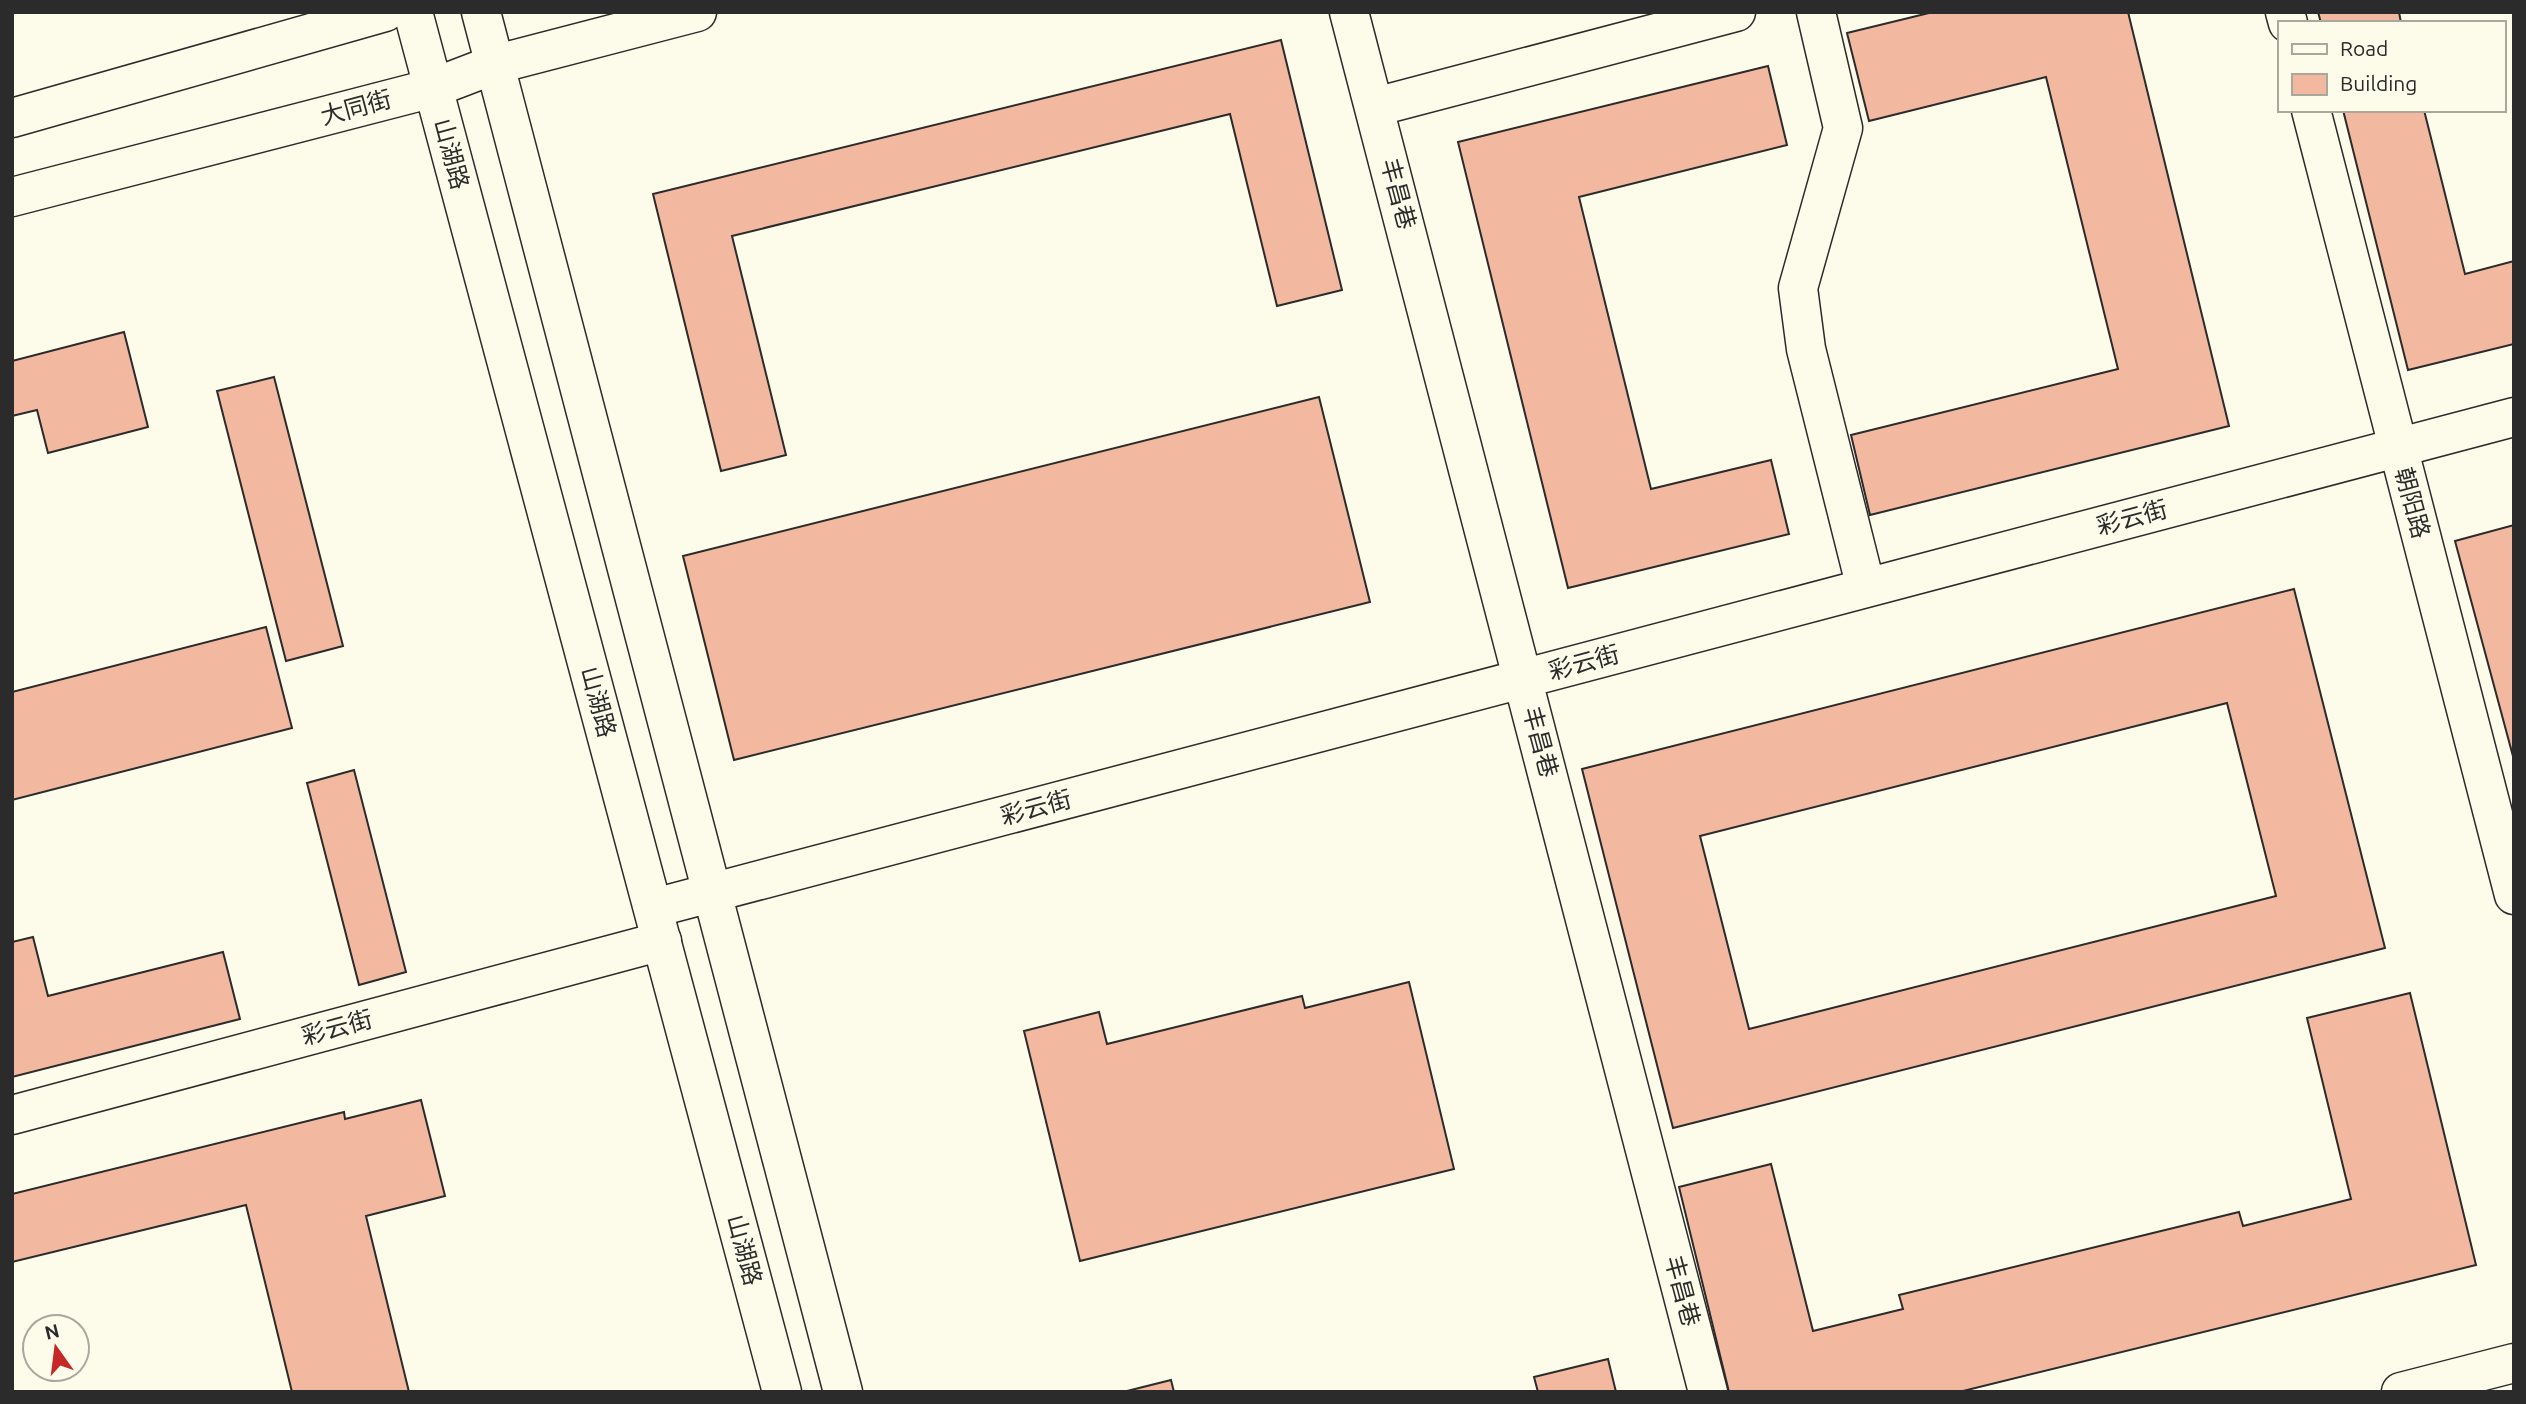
<svg xmlns="http://www.w3.org/2000/svg" width="2526" height="1404" font-family="Ubuntu,'Noto Sans SC',sans-serif">
<style>
.building{fill:#f2b8a0;stroke:#2b2b2b;stroke-width:2;fill-rule:evenodd}
.lines{fill:none;stroke-linecap:round;stroke-linejoin:round}
.minor-casing{stroke:#2b2b2b;stroke-width:41}
.major-casing{stroke:#2b2b2b;stroke-width:41}
.minor{stroke:#fdfbea;stroke-width:38}
.major{stroke:#fdfbea;stroke-width:38}
.labels{text-anchor:middle;stroke-width:5;stroke-linejoin:round;paint-order:stroke}
.street-label{font-size:24px;fill:#2b2b2b;stroke:#fdfbea}
</style>
<rect width="100%" height="100%" fill="#fdfbea"/>
<path class="building" d="M1933 12H2128L2229 426 1870 515 1851 435 2118 369 2046 77 1869 121 1847 33Z
M2318 12H2399L2401 23H2321Z
M1281 40 1342 290 1277 306 1230 114 732 236 786 455 721 471 653 194Z
M1768 66 1787 145 1579 197 1651 489 1771 460 1789 534 1568 588 1458 142Z
M2343 110H2424L2465 274 2514 261V344L2408 370Z
M124 332 148 427 48 453 37 410 12 416V361Z
M274 377 343 646 286 661 217 391Z
M1319 397 1370 602 734 760 683 556Z
M2514 525V760L2455 541Z
M2294 589 2385 948 1673 1128 1582 769ZM2227 703 2276 896 1749 1029 1700 836Z
M266 627 292 728 12 800V692Z
M354 770 406 972 359 985 307 783Z
M33 937 48 996 223 952 240 1019 12 1077V942Z
M1409 982 1454 1169 1080 1261 1024 1031 1099 1012 1107 1044 1302 996 1305 1008Z
M2410 993 2476 1265 1959 1392H1729L1679 1187 1771 1164 1813 1331 1903 1309 1899 1295 2239 1212 2243 1226 2351 1199 2307 1018Z
M421 1100 445 1196 366 1216 409 1392H292L246 1205 12 1262V1194L344 1112 345 1119Z
M1608 1359 1616 1392H1538L1534 1377Z
M1171 1380 1174 1392H1123Z"/>
<g class="lines">
<defs>
<path id="minor" d="M1349 12 1708 1392
M1816 12 1843 128 1798 288 1806 349 1866 588
M2285 12 2288 23
M1375 107 1736 12
M2311 110 2514 895
M654 908 2514 417
M12 1115 662 941"/>
<path id="major" d="M413 12 782 1392
M481 12 843 1392
M12 118 385 12
M12 197 433 88 493 65 697 12
M2401 1392 2514 1363"/>
</defs>
<use href="#minor" class="minor-casing"/>
<use href="#major" class="major-casing"/>
<use href="#minor" class="minor"/>
<use href="#major" class="major"/>
</g>
<g class="labels">
<g class="street-label">
<text transform="translate(356 108) rotate(-15)" y="8">大同街</text>
<text transform="translate(451 154) rotate(75)" y="8">山湖路</text>
<text transform="translate(1398 194) rotate(75)" y="8">丰昌巷</text>
<text transform="translate(2412 503) rotate(75)" y="8">朝阳路</text>
<text transform="translate(2132 518) rotate(-15)" y="8">彩云街</text>
<text transform="translate(1584 663) rotate(-15)" y="8">彩云街</text>
<text transform="translate(598 702) rotate(75)" y="8">山湖路</text>
<text transform="translate(1540 742) rotate(75)" y="8">丰昌巷</text>
<text transform="translate(1036 808) rotate(-15)" y="8">彩云街</text>
<text transform="translate(337 1028) rotate(-15)" y="8">彩云街</text>
<text transform="translate(744 1250) rotate(75)" y="8">山湖路</text>
<text transform="translate(1682 1291) rotate(75)" y="8">丰昌巷</text>
</g>
</g>
<rect width="2526" height="1404" fill="none" stroke="#2b2b2b" stroke-width="28"/>
<rect x="2278" y="21" width="228" height="91" fill="#fdfbea" stroke="#a9a89e" stroke-width="2"/>
<rect x="2292" y="44" width="35" height="10" fill="#fdfbea" stroke="#a9a89e" stroke-width="2"/>
<text x="2340" y="56" font-size="21" fill="#2b2b2b">Road</text>
<rect x="2292" y="74" width="35" height="21" fill="#f2b8a0" stroke="#a9a89e" stroke-width="2"/>
<text x="2340" y="91" font-size="21" fill="#2b2b2b">Building</text>
<g transform="translate(56 1348) rotate(346)"><circle r="33" fill="#fdfbea" stroke="#a9a89e" stroke-width="2"/>
<path d="M0-5L12 26L0 18L-12 26Z" fill="#c62828"/>
<text y="-10" font-size="19" font-weight="bold" text-anchor="middle" fill="#2b2b2b">N</text>
</g>
</svg>
